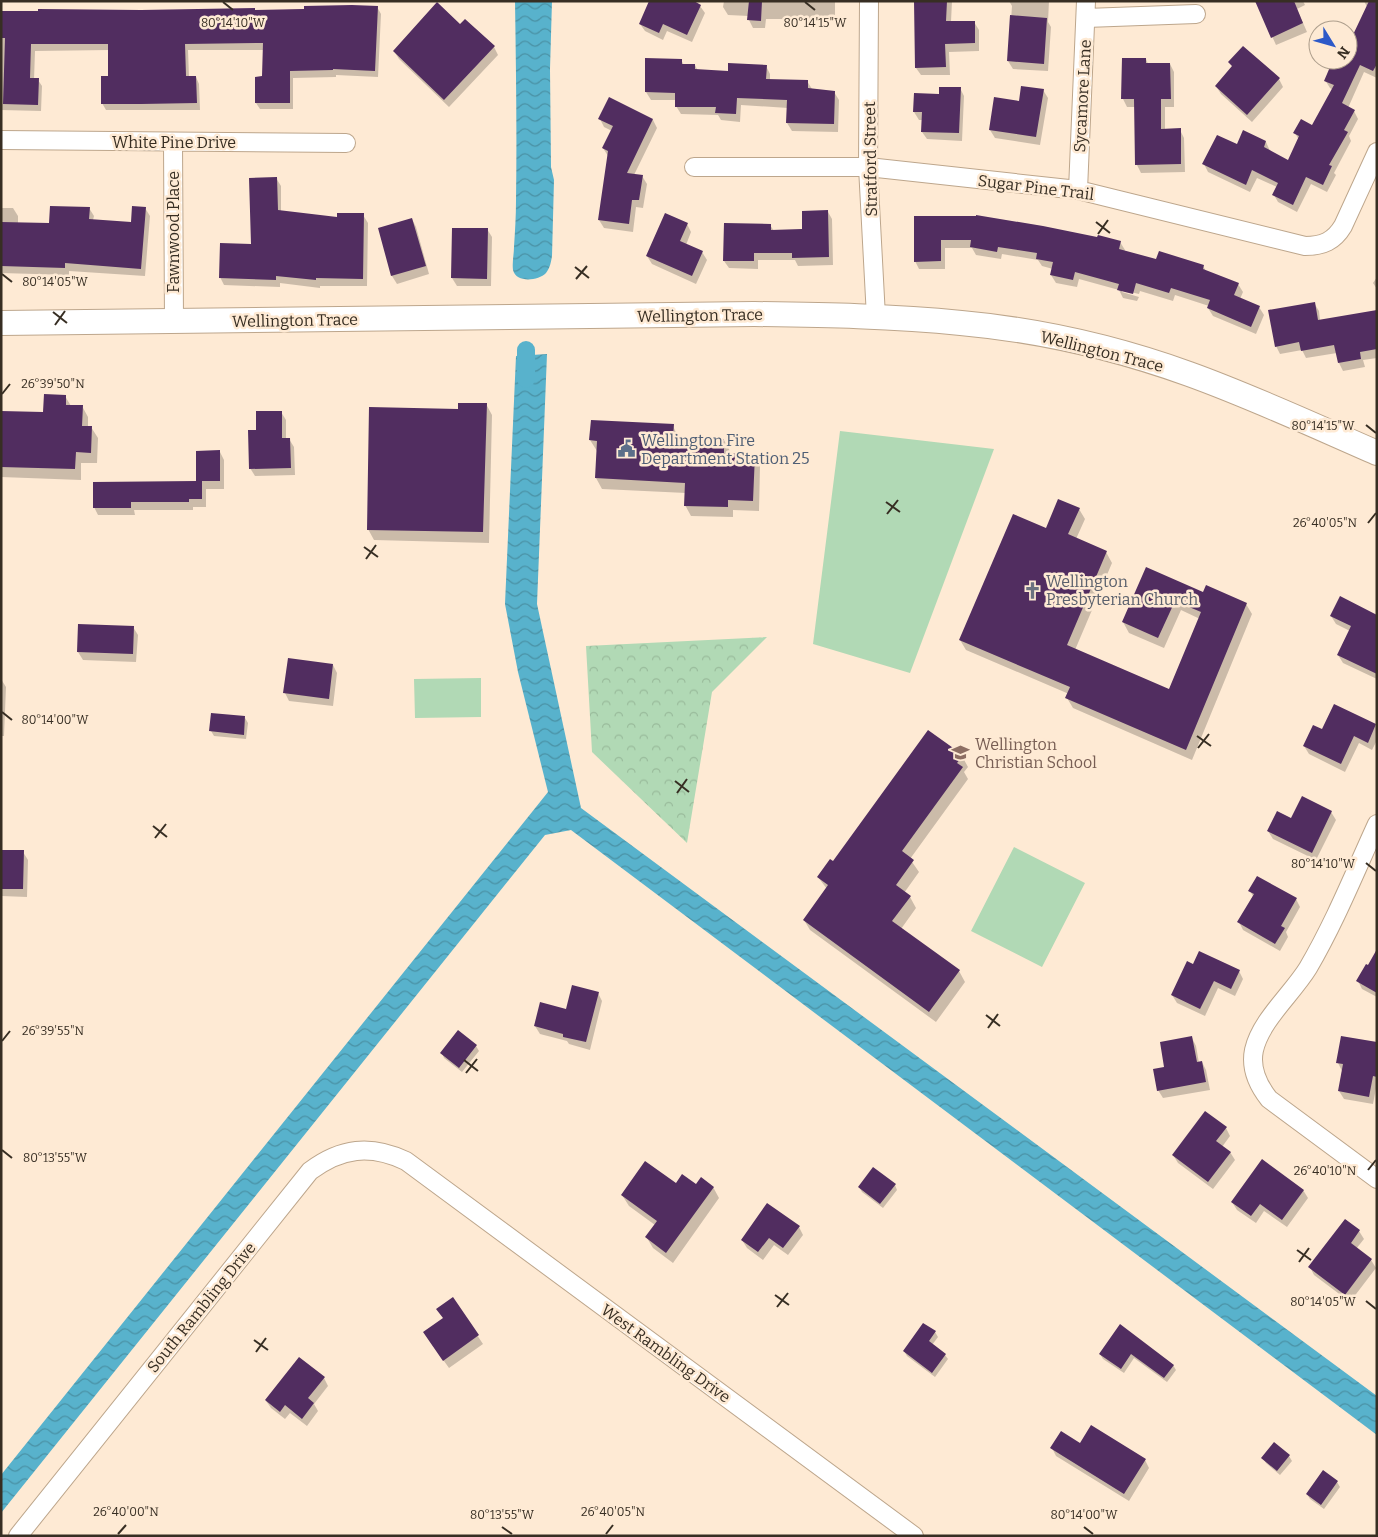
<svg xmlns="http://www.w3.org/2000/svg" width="1378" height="1537" font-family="Bitter,serif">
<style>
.green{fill:#b1d9b5}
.forest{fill:url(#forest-crowns)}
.water{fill:url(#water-waves)}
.shadow{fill:#0003}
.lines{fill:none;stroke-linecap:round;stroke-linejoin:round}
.canal{stroke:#58b2cc;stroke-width:18}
.building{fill:#512d60}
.street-casing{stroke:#bda68c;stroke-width:20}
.secondary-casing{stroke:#bda68c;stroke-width:26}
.street{stroke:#fff;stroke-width:18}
.secondary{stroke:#fff;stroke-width:24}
.ticks{fill:none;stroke:#372e23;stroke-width:2}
.labels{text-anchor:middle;stroke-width:5;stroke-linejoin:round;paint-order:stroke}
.street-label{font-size:16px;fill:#372e23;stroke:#feead4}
.service-label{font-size:16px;fill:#4e5e75;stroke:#feead4;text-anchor:start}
.worship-label{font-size:16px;fill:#5b616d;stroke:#feead4;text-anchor:start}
.education-label{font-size:16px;fill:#785e54;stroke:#feead4;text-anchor:start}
.ticks-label{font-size:12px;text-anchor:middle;fill:#372e23;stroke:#feead4;stroke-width:5;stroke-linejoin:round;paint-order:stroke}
</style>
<defs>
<pattern id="forest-crowns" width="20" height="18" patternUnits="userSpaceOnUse" patternTransform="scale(1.25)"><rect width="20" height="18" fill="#b1d9b5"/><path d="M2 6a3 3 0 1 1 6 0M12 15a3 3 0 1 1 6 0" fill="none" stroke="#99bb9b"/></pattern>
<pattern id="water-waves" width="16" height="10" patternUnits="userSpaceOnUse" patternTransform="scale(1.25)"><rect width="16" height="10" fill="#58b2cc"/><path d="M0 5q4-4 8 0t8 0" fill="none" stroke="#4a91a5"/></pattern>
</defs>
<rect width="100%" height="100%" fill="#feead4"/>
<path class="green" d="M840 431 994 449 910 673 813 644Z
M481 678V717L415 718 414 679Z
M1014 847 1085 883 1042 967 971 931Z"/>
<path class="forest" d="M767 637 712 692 687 843 592 752 586 646Z"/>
<path class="water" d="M515 1H552L550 69 551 167 554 180 552 256C551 262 550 268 546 273 538 281 516 283 513 270 512 262 514 254 514 247 515 231 516 216 516 201 517 134 516 68 515 1Z
M547 354 537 604 581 808 1377 1396V1435L571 830 545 835 1 1513V1475L548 792 518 672 505 604 516 356Z"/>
<path class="shadow" d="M724 1H835V19H766L765 28H753L749 20V16L728 15 723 7Z
M915 1H952L951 22H974L979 30V51L949 52 950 75H921L916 68Z
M1009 1H1049L1048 22 1051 27 1048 71 1013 69 1008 61 1012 6Z
M1256 1H1303L1305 5 1297 9 1307 32 1276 45Z
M1364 1H1377V78L1364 72 1348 108 1354 111 1358 119 1349 136 1351 141 1334 173 1336 175 1327 192 1311 184 1297 212 1278 202 1274 195 1277 187 1257 178 1250 192 1208 172 1204 164 1237 146 1266 142 1270 151 1289 162 1299 140 1295 133 1313 127 1333 90 1330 88 1325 80 1335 60H1348V39L1352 41 1367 7Z
M700 6 705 13 692 42 667 31 663 40 645 31 640 24Z
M377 7 381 14 378 77 336 75V77L293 78V109H260L256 103 264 78V50H188L189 77H196L199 84 200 110H106L102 103 109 78 110 50 35 51 34 80H38L42 86 41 111 1 110V12L255 11Z
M460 25 494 47 498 55 449 107 399 59 394 51Z
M1146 59 1148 64H1170L1174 72V107H1165V130H1180L1184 138 1185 172 1141 173 1137 165 1135 107H1127L1123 99Z
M681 60 684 65H695L698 71 729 73 766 66 770 74V80L807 81 812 89 834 92 839 100 838 132 792 131 787 123 788 108 741 105 740 122 721 120 718 115 681 114 676 106V100H651L646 92Z
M1230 62 1279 79 1283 87 1252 122 1221 94 1216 86 1233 68Z
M960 88 964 96 962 141 927 139 922 132 923 120H919L914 112 940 96Z
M1043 90 1048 98 1040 145 995 138 990 130 1020 102Z
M600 119 653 120 657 128 634 175 642 176 647 184 643 208 636 207 633 232 604 228 599 220 608 156 603 148 612 131 604 127Z
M276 178 281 186V212L338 218 363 215 368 223 367 286H320V288L280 283V287L224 285 220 277 252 245Z
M1 208H13L18 216V223L50 224 89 208 94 216 93 220 132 223 145 208 150 216 145 276 69 271V275L1 273Z
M828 212 832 219 833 265 798 266 795 260H758V269L729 268 724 261 770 225 774 231 803 230Z
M915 218 1120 242 1125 250 1124 252 1157 261 1203 266 1206 271 1238 284 1243 292 1240 299 1259 307 1264 315 1256 334 1213 316 1208 308 1209 306 1175 295 1173 301 1140 291 1139 294 1122 290V292L1139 297 1137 301 1123 298 1119 290 1079 279 1077 287 1056 283 1051 275 1053 269 1042 266 1038 260 1002 254 1001 259 976 255 972 248H945V269H919L915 261Z
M412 219 416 227 429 274 397 284 392 276 379 229Z
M687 224 691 232 686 245 702 252 707 260 696 284 652 264 647 256Z
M487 229 492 237 491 286H457L452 278Z
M1377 277V289L1373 283Z
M1314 303 1319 311 1320 321 1377 311V358L1363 360 1365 367 1343 371 1339 363 1337 353 1306 358 1302 350 1280 354 1276 346Z
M65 396 71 406H82L88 417V427H91L98 438 97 463H81V480L1 477V412L44 413Z
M486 404 492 415 489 543 374 540 368 529 459 410Z
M281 412 286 420V439H289L294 447 295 475 255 476 250 468 257 431Z
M673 426 679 439 724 440 730 451V454L754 455 760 466 759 511 733 510V517L691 516 685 505 686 493 602 489 596 478 597 451 590 440Z
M220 452 224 460V489H206V507H193V510H134L135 515H98L94 507 197 482Z
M1079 509 1085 519 1076 539 1106 552 1112 563 1075 650 1169 690 1200 619 1181 610 1164 648 1129 633 1123 622 1147 569 1204 594 1246 604 1252 614 1192 760 1073 708 1067 698 1069 694 966 650 960 640 1047 529Z
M1331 616H1377V679L1343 663 1338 655 1350 631 1336 624Z
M133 627 138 635 136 662 83 660 78 652Z
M333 665 337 673 333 706 289 701 285 693Z
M1 679 6 687 4 736H1Z
M212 715 245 718 248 723 246 739 214 736 211 731Z
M1376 725 1377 740 1372 750 1359 743 1345 772 1309 754 1304 746 1323 731Z
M962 756 968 767 964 772 968 779 910 859 919 872 904 893 910 897 916 908 901 929 959 971 965 982 936 1022 810 930 804 920 827 889 818 877Z
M1331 812 1336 820 1316 860 1273 839 1268 831 1291 819Z
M1 851 23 852 28 860 27 897 1 896Z
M1250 891 1296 899 1300 907 1286 932 1288 937 1280 951 1243 930 1239 922 1253 896Z
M1377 951V997L1362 989 1358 981Z
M1239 971 1243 979 1235 996 1218 988 1205 1016 1177 1003 1172 995Z
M598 993 602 1001 590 1050 569 1044 567 1041 540 1034 535 1026Z
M1192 1038 1196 1046 1199 1063 1202 1062 1206 1070 1210 1090 1163 1098 1158 1090 1166 1068Z
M1377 1043V1083L1373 1104 1344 1099 1339 1091 1342 1071 1338 1063Z
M476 1046 479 1051 462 1072 444 1058 442 1053Z
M1226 1128 1230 1136 1222 1147 1230 1152 1235 1160 1213 1189 1178 1163 1173 1155Z
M676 1185 713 1187 719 1198 673 1263 653 1248 647 1238 655 1225 629 1206 622 1195Z
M895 1185 897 1190 883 1208 862 1192 859 1187Z
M1303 1190 1308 1198 1287 1227 1264 1211 1256 1223 1237 1210 1232 1202Z
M1346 1220 1359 1231 1364 1239 1356 1249 1371 1260 1376 1268 1350 1302 1314 1275 1310 1267Z
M799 1227 803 1235 788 1255 774 1245 763 1260 747 1248 742 1240Z
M453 1299 483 1344 449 1368 429 1340 444 1319Z
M924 1324 935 1332 938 1337 932 1345 945 1355 948 1359 935 1377 907 1356 904 1351Z
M1120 1326 1173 1365 1176 1370 1167 1382 1134 1358 1124 1373 1103 1359 1100 1354Z
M324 1378 328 1386 314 1404 318 1411 307 1426 290 1413 285 1419 271 1408 266 1401Z
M1081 1445 1145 1460 1149 1468 1129 1501 1056 1456 1052 1448Z
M1289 1456 1292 1461 1280 1475 1266 1463 1263 1458Z
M1337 1482 1340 1487 1324 1509 1310 1499 1307 1494Z"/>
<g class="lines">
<path class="canal" d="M526 379V350"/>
</g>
<path class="building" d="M649 1H694L701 5 687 35 663 24 659 33 639 24Z
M749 1H762L761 21 747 20Z
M914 1H947L946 21H975V43L945 44 946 67 915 68Z
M1255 1H1294L1303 23 1271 38Z
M1369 1H1377V64L1373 71 1360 65 1342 103 1355 110 1344 130 1348 132 1329 165 1332 166 1323 185 1306 177 1293 205 1272 195 1278 183 1252 170 1246 185 1202 164 1217 135 1237 144 1243 130 1266 141 1264 147 1288 160 1299 136 1293 133 1301 119 1312 125 1334 85 1324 81 1333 60H1348V38L1351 39Z
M437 2 460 24 465 19 495 46 444 100 393 51Z
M352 5 378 6 375 71 333 69V70L290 71V103H255V77L262 76 263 43 185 44 186 76H196L197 103 141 104H101V76H108V44H31L30 78H39L38 105 3 104 5 38H1V11H38V9L141 10 255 8V10L304 9V6Z
M1010 15 1047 18 1044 64 1007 61Z
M1243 46 1280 78 1247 115 1215 86 1232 66 1228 62Z
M645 58 682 59V64H695V69L728 71V63L767 65 766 79 808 80V88L835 91 834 124 786 123 787 100 737 98 736 114 715 113 716 107H675V93L645 92Z
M1122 58H1146V63H1170L1171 99H1161V129L1181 128V164L1135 165 1134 99H1121Z
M1021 86 1044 89 1036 137 989 130 994 97 1019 101Z
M939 87H961L959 133 921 132 922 112H913L914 93 939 94Z
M609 97 653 119 627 173 643 175 639 200H632L629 224 598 220 608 151 602 148 613 126 598 119Z
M277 177 278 210 337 217V213H364L363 279 316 278V280L276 276V280L219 278 220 243 251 244 249 178Z
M50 206 90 207 89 219 131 222 132 206 146 207 141 269 65 263V268L1 266V222L49 223Z
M828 210 829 257 792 258V253H754V261H723L724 223 771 224V230L802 229V211Z
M665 213 688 223 680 241 703 251 692 276 646 256Z
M976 215 1043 226 1097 237 1098 235 1121 241 1119 249 1156 259 1159 251 1204 265 1203 269 1239 283 1234 295 1260 306 1251 327 1207 308 1210 300 1171 288 1169 293 1136 283 1133 294 1117 290 1119 284 1075 272 1073 280 1050 275 1053 262 1036 259 1037 253 998 247 997 252 970 247 971 240H941V261L914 262V216H976Z
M412 218 426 266 391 276 378 228Z
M452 228H488L487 279 451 278Z
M1315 302 1318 320 1377 310V349L1360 352 1361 359 1338 363 1334 345 1301 351 1299 342 1275 347 1268 310Z
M44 394 66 395V405H83L82 426H92L91 453 76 452 75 469 1 467V411L43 412Z
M458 403H487L483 532 367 530 369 407 458 409Z
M256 411H282V438H290L291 468 249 469 248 430H256Z
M591 420 674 424 673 437 724 439V453L755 454 753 501 728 500V507L684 506 685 483 595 478 597 441 589 440Z
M220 450V481H202V499H189V502H131V508H93V482L196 481V451Z
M1058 499 1080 508 1068 534 1107 551 1067 645 1169 689 1201 612 1175 601 1158 638 1122 622 1146 567 1203 592 1206 585 1247 603 1186 750 1065 698 1070 687 959 640 1013 514 1046 528Z
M1340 596 1377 615V674L1337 655 1351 626 1330 616Z
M78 624 134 626 133 654 77 652Z
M288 658 333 664 329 699 283 693Z
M1334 704 1376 724 1368 743 1354 736 1341 764 1303 746 1313 725 1322 729Z
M211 713 245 716 244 735 209 731Z
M928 730 963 755 957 763 963 767 902 851 914 860 896 885 911 896 892 921 960 970 929 1012 803 920 828 885 817 877 830 859 833 861Z
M1302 796 1332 811 1312 853 1267 831 1277 811 1291 818Z
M1 850H24L23 889H1Z
M1257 876 1297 898 1281 926 1285 928 1275 944 1237 922 1254 894 1248 891Z
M1377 949V993L1356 981 1366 964 1368 965Z
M1199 951 1240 970 1231 989 1214 981 1200 1009 1171 995 1187 961 1193 964Z
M572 985 599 992 586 1042 563 1037V1034L534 1026 540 1002 566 1009Z
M458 1030 477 1045 459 1068 440 1053Z
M1192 1036 1197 1062 1202 1061 1206 1082 1157 1091 1153 1069 1164 1067 1160 1042Z
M1341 1036 1377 1042V1077L1373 1076 1369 1097 1338 1091 1343 1064 1336 1063Z
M1205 1111 1227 1127 1216 1141 1231 1152 1208 1182 1172 1155Z
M1262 1159 1304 1190 1282 1220 1260 1204 1251 1216 1231 1202Z
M645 1161 676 1183 682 1174 696 1184 701 1177 714 1187 666 1253 645 1237 657 1221 621 1195Z
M873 1167 896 1184 880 1204 858 1187Z
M767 1203 800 1226 783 1248 769 1238 758 1252 741 1240Z
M1345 1219 1360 1230 1351 1243 1372 1259 1345 1295 1308 1267Z
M453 1297 479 1335 443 1361 423 1332 443 1318 436 1309Z
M923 1323 936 1331 929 1341 946 1354 932 1373 903 1351Z
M1120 1324 1174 1365 1164 1378 1131 1354 1121 1369 1099 1354Z
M299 1357 325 1377 308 1398 314 1403 302 1419 285 1405 280 1412 265 1400Z
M1091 1425 1146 1459 1124 1494 1050 1448 1061 1431 1080 1443Z
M1274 1442 1290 1455 1277 1471 1261 1458Z
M1323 1470 1338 1481 1321 1505 1306 1494Z"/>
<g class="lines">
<defs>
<path id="street" d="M869 1 868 167 876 317
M1086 18 1196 14
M1 140 346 143
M173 142 174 322
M694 167H868L1078 190 1305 246C1323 246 1334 241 1343 226L1377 152
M1078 190 1086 1
M1377 824C1355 872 1335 922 1308 968 1292 994 1261 1020 1254 1050 1250 1069 1258 1085 1269 1099L1377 1179
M18 1536 310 1171C341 1148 370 1144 406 1161L914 1536"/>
<path id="secondary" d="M1 323 754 314C823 315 893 316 961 323 1038 330 1117 348 1189 374 1253 397 1315 426 1377 453"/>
</defs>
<use href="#street" class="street-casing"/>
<use href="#secondary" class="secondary-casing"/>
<use href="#street" class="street"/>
<use href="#secondary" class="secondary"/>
</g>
<path class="ticks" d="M223 2 233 10M805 2 815 10M1096 222 1110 233M1098 234 1108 220M575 267 589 278M2 274 12 282M576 279 587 266M53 312 67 323M55 325 65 311M2 394 10 384M1366 425 1376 433M886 502 900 512M887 514 898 500M1368 523 1376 513M364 547 378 557M366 559 376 545M2 712 12 720M1197 736 1211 746M1198 748 1209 734M675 781 689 792M677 793 687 779M153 826 167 837M155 838 166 824M1366 863 1376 871M986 1015 1000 1026M988 1028 998 1014M2 1041 10 1031M464 1060 478 1071M466 1073 477 1059M2 1150 12 1158M1368 1170 1376 1160M1297 1250 1311 1260M1299 1262 1309 1248M775 1295 789 1305M1366 1301 1376 1309M777 1307 788 1293M254 1340 268 1350M256 1352 266 1338M502 1527 512 1534M1084 1527 1093 1534M118 1534 126 1525M606 1534 613 1525"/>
<defs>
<symbol id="civic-bare" viewBox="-9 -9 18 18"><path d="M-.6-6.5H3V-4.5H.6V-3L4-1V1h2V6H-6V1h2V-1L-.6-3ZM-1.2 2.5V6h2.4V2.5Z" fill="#5c6f8a" stroke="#feead4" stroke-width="2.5" paint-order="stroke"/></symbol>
<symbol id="church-bare" viewBox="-9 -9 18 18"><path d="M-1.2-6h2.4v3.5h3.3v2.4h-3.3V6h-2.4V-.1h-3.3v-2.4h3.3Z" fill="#6b7280" stroke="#feead4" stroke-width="2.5" paint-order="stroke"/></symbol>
<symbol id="school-bare" viewBox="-9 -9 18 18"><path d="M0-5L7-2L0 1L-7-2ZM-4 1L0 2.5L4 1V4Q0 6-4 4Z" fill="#8d6e63" stroke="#feead4" stroke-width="2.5" paint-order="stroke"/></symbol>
</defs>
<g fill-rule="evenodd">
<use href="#civic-bare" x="614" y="436" width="25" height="25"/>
<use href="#church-bare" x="1020" y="578" width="25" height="25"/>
<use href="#school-bare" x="948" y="740" width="25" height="25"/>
</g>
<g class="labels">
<g class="street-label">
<text transform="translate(1082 96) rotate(-87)" y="6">Sycamore Lane</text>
<text x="174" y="148">White Pine Drive</text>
<text transform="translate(870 159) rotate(-91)" y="6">Stratford Street</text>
<text transform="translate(1036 187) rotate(7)" y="6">Sugar Pine Trail</text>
<text transform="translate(173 232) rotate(-90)" y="6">Fawnwood Place</text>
<text transform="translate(700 315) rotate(-1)" y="6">Wellington Trace</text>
<text transform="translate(295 320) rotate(-1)" y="6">Wellington Trace</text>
<text transform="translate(1102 351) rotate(14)" y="6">Wellington Trace</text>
<text transform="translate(201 1307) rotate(-51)" y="6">South Rambling Drive</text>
<text transform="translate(666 1353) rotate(36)" y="6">West Rambling Drive</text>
</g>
<g class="service-label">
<text x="641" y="446">Wellington Fire<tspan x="641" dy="18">Department Station 25</tspan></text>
</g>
<g class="worship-label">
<text x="1046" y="587">Wellington<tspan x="1046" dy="18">Presbyterian Church</tspan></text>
</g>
<g class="education-label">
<text x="975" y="750">Wellington<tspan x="975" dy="18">Christian School</tspan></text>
</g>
</g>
<g class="ticks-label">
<text x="233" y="27">80°14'10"W</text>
<text x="815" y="27">80°14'15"W</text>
<text x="55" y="286">80°14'05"W</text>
<text x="53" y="388">26°39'50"N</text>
<text x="1323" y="430">80°14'15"W</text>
<text x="1325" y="527">26°40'05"N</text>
<text x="55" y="724">80°14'00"W</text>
<text x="1323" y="868">80°14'10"W</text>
<text x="53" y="1035">26°39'55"N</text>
<text x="55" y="1162">80°13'55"W</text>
<text x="1325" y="1175">26°40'10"N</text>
<text x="1323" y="1306">80°14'05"W</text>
<text x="126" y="1516">26°40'00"N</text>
<text x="613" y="1516">26°40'05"N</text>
<text x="502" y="1519">80°13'55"W</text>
<text x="1084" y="1519">80°14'00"W</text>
</g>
<rect width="1378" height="1537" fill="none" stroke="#372e23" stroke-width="5"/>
<g transform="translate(1333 45) rotate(127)"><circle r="24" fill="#feead4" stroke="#ae9f8d"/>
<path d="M0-4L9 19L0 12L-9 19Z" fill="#2d59c8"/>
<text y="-8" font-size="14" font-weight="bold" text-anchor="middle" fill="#372e23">N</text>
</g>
</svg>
